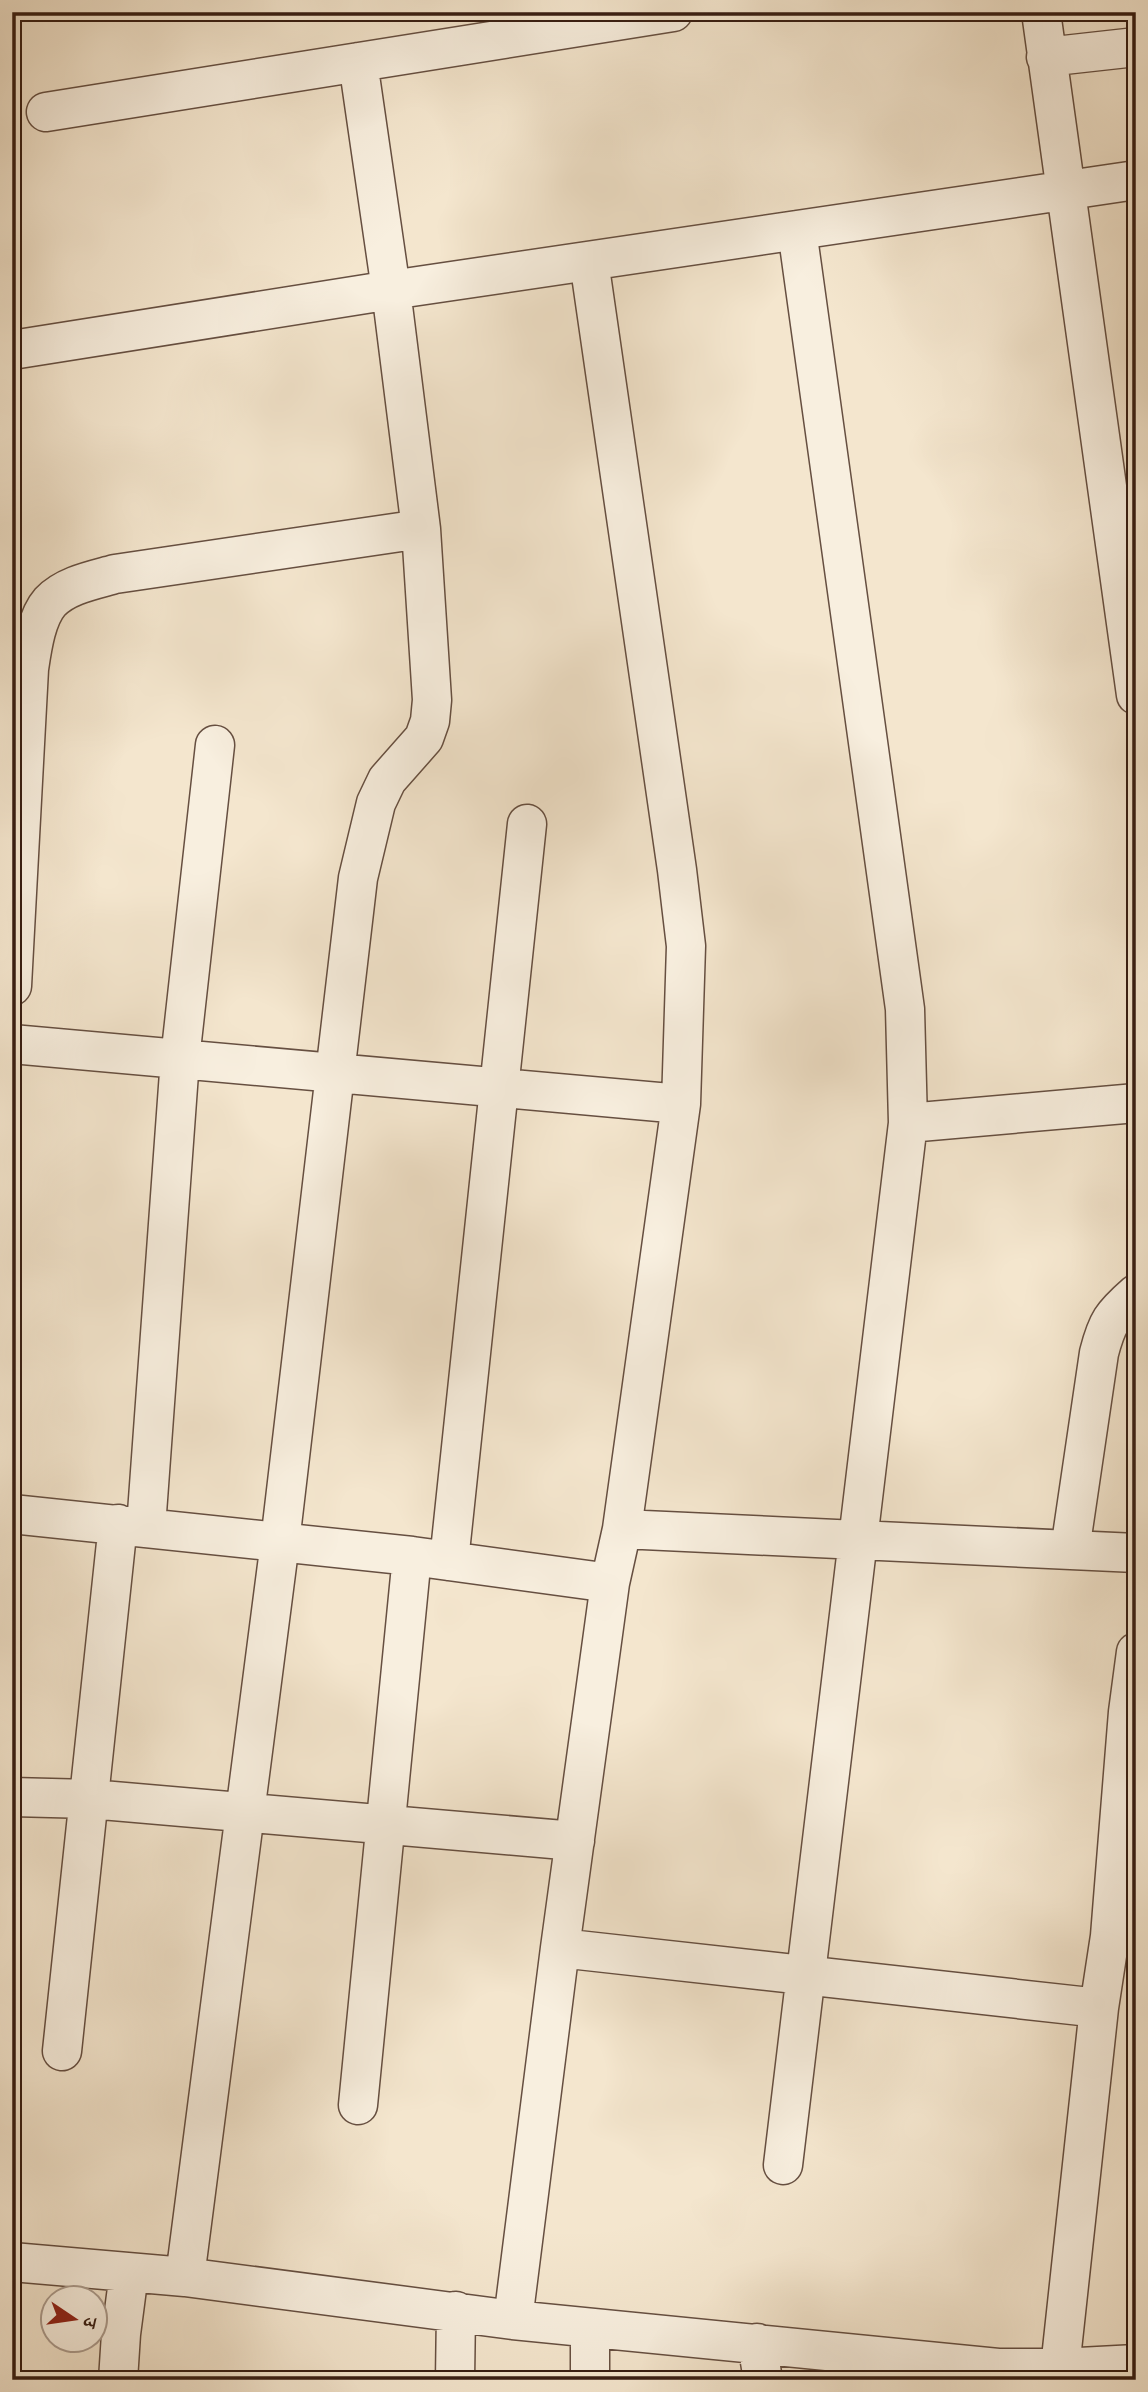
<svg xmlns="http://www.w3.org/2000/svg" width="1148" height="2392" font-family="'IM FELL Double Pica','Noto Serif Devanagari',serif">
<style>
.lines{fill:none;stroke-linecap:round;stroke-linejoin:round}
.minor-casing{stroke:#664f41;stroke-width:41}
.minor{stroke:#f8efdf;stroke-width:38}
</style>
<rect width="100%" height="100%" fill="#f4e6ce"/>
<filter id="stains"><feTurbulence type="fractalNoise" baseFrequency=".00286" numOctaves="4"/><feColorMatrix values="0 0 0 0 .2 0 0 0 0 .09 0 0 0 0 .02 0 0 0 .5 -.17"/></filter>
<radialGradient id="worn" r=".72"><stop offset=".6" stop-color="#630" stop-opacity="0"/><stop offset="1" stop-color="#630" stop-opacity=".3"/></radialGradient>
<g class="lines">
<defs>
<path id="minor" d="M1041 12 1136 695
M1046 57 1136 47
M46 112 673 12
M589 261 677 870 686 946 681 1104 622 1529
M12 350 391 290 1136 180
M12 986 29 669C32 649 36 618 50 602 66 585 94 580 115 574L421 529
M12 1044 681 1104
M908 1123 1136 1103
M12 1514 412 1556 610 1583 622 1529 1136 1553
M146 1527 180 1059 215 745
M1070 1550 1099 1353C1107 1322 1112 1315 1136 1294
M449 1561 527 824
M12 1797 90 1799 575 1841
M560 1948 1099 2008
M62 2051 118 1524
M358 2105 412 1556
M783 2165 908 1123 905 1009 797 230
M12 2262 185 2277 513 2320 998 2368H1060L1136 2364
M185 2277 280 1542 358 878 376 803 387 780 424 738 430 721 432 700 421 529 391 290 358 62
M513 2320 560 1948 610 1583
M757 2343 763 2380
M1060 2368 1099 2008 1110 1936 1128 1712 1136 1652
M118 2380 121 2334 129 2273
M455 2380 456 2311
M590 2380V2328"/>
</defs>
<use href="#minor" class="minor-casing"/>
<use href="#minor" class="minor"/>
</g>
<rect width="1148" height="2392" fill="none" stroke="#f4e6ce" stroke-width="42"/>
<rect x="14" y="14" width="1120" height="2364" fill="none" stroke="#371d12" stroke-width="3.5"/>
<rect x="21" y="21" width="1106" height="2350" fill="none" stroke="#371d12" stroke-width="2"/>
<g transform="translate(74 2319) rotate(103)"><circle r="33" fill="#f8efdf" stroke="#ab9b8d" stroke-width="2"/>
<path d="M0-5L12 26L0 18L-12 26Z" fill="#8f2418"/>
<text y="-10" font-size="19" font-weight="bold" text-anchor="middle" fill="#371d12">उ</text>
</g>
<rect width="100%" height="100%" filter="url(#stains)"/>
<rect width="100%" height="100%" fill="url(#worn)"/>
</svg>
